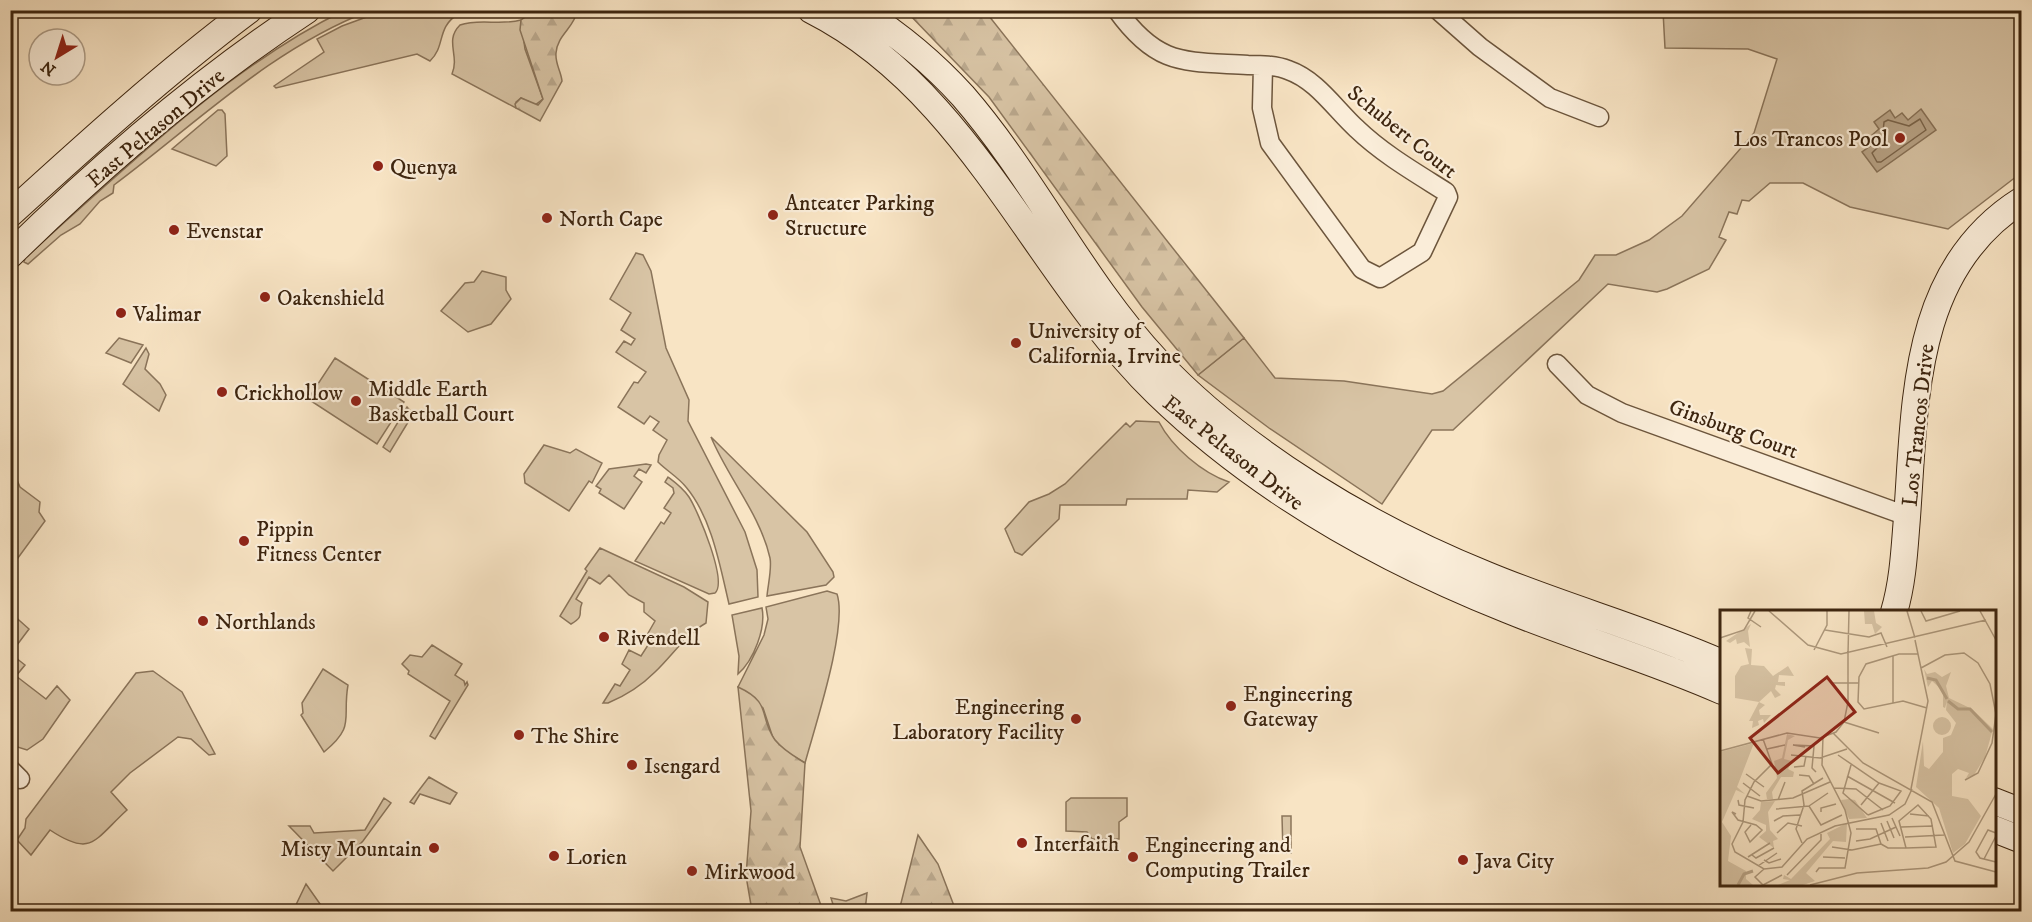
<svg xmlns="http://www.w3.org/2000/svg" width="2032" height="922" font-family="'IM FELL DW Pica',serif">
<style>
.green{fill:#d8c4a5;stroke:#8a745a;stroke-width:1.5}
.forest{fill:url(#forest-firs);stroke:#8a745a;stroke-width:1.5}
.water{fill:#b8a386;stroke:#877156;stroke-width:1.5}
.lines{fill:none;stroke-linecap:round;stroke-linejoin:round}
.shore{stroke:#7a644a;stroke-width:1.5}
.street-casing{stroke:#6c553c;stroke-width:21}
.secondary-casing{stroke:#3d250f;stroke-width:28}
.street{stroke:#faedd9;stroke-width:18}
.secondary{stroke:#faedd9;stroke-width:26}
.poi-dot{fill:#8f2418;stroke:#faedd9;stroke-width:2}
.labels{text-anchor:middle;stroke-width:4.5;stroke-linejoin:round;paint-order:stroke}
.street-label{font-size:22px;fill:#3d250f;stroke:#faedd9}
.poi-label{font-size:22px;fill:#3d250f;stroke:#faedd9;text-anchor:start}
.inset-river{fill:none;stroke:#b8a386;stroke-width:3}
.inset-road{fill:none;stroke:#ad987c;stroke-width:1.5}
.view{fill:#8f2418;fill-opacity:0.15;stroke:#8f2418;stroke-width:3}
.inset-edge{fill:none;stroke:#3d250f;stroke-width:3}
</style>
<defs>
<pattern id="forest-firs" width="22" height="20" patternUnits="userSpaceOnUse" patternTransform="scale(1.5)"><rect width="22" height="20" fill="#d8c4a5"/><path d="M5 1l3.5 6h-7zM16 11l3.5 6h-7z" fill="#baa88d"/></pattern>
</defs>
<rect width="100%" height="100%" fill="#f8e4c4"/>
<filter id="stains"><feTurbulence type="fractalNoise" baseFrequency=".00333" numOctaves="4"/><feColorMatrix values="0 0 0 0 .2 0 0 0 0 .09 0 0 0 0 .02 0 0 0 .5 -.17"/></filter>
<radialGradient id="worn" r=".72"><stop offset=".6" stop-color="#630" stop-opacity="0"/><stop offset="1" stop-color="#630" stop-opacity=".3"/></radialGradient>
<path class="green" d="M1725 10 2021 11V173L1948 229 1850 207 1803 183H1770L1749 201 1742 200 1737 214 1729 212 1719 237 1726 240 1709 269 1667 289 1657 292 1608 284 1453 430H1432L1382 504 1269 428 1198 375 1244 338 1275 378 1344 381 1432 394 1443 391 1579 280 1595 255H1616L1649 240 1682 216 1754 133 1777 59 1748 49 1665 48 1663 11 1698 13Z
M343 11H369C271 49 197 123 114 185L113 193 100 201 80 224 61 235 28 264 24 262 25 258C121 172 227 68 343 11Z
M383 11H516L458 14C436 28 446 46 430 61L417 54 276 88 274 86 324 52 317 39 342 26Z
M521 20 525 49 543 99 535 105 521 98 516 102V108L452 74C460 55 444 41 460 25 480 18 500 26 521 20Z
M218 110H222L225 114 227 156 216 166 172 149Z
M636 253 643 255 651 271 666 348 689 400 688 421 745 532 757 570 758 597 729 604C720 566 712 518 686 487 678 477 667 471 658 462L659 455 667 440 653 430 659 422 650 416 644 424 618 407 634 382 638 383 646 372 616 352 624 341 631 345 635 339 621 330 631 313 610 299Z
M482 271 506 277V290L511 299 491 324 468 332 441 311 465 283 474 282Z
M119 338 143 345 131 363 106 353Z
M146 348 149 354 145 369 160 384 166 395 159 411 123 384Z
M335 358 404 402 377 444 308 399Z
M407 407 413 414 390 452 383 447Z
M1136 421 1159 422C1172 447 1202 473 1229 482L1217 492 1188 490 1187 499H1127L1126 505H1060L1059 519 1022 555 1015 552 1005 529 1029 502 1049 494 1065 484 1126 423 1130 427Z
M711 437 807 532 833 572 834 577 826 585 767 596C768 584 772 569 770 558 760 514 728 478 711 437Z
M544 445 570 453 576 449 602 463 592 483 589 481 569 511 525 483 524 474Z
M646 464 651 465 646 473 639 469 634 476 642 482 624 509 599 493 601 489 596 486 609 469Z
M11 466 20 487 40 502 39 512 45 521 15 562 10 559 13 554 10 552Z
M668 477C676 483 683 488 689 497 698 511 728 582 715 593L709 594 635 561 661 522 664 524 671 513 664 508 674 493 673 488 665 482Z
M600 548 684 587 708 602 706 623C685 635 672 656 655 672 642 685 625 696 608 703H603L615 684 620 686 630 670 622 664 629 650 641 656 652 639 647 635 655 621 644 612V603L629 595 609 575 600 584 589 577 576 599 582 603C577 614 586 615 571 624L560 616 587 571 585 569Z
M827 591 837 594C848 627 815 726 805 763L786 752 773 738 763 708 738 687 764 635 768 619 766 607Z
M762 608C766 628 754 660 738 674L739 656 732 615Z
M11 613 29 629 11 653Z
M432 645 462 664 455 675 464 681 465 685 467 682 468 685 435 739 430 736 450 701 408 674 409 671 402 664 410 655 422 657Z
M11 654 25 665 16 676 46 699 57 686 70 700 43 739 27 750 11 745 10 682 13 680H11Z
M323 669 348 685C342 719 356 726 324 752L301 715 303 713 302 703Z
M153 671 182 692 215 754 209 755 191 739 178 737 130 773 111 792 127 810C94 840 92 858 50 830L31 855 17 840 25 828 26 819 136 673Z
M429 777 457 793 450 804 420 794 414 804 410 802Z
M384 798 391 803 363 841 333 871 289 826H310L314 833 365 830Z
M1071 798H1127V816L1119 822V839H1092L1087 832 1066 831V802Z
M1282 816H1291V853H1283Z
M306 884 325 911H293Z"/>
<path class="forest" d="M536 10 577 11C575 27 557 35 556 53 555 64 561 71 562 81L540 121 516 108 515 104 521 98 538 105 543 99 520 30 521 20Z
M906 11H985L1244 338 1198 375 1142 307 989 97Z
M738 687C773 703 758 716 775 740 783 750 794 756 805 763L800 847 823 911H752L746 876 751 811Z
M918 835 938 864 956 911H899Z
M867 893 865 911H835L831 898 846 901Z"/>
<path class="water" d="M1921 109 1936 130 1877 172 1862 152 1877 141 1872 135 1879 129 1874 122 1890 110 1895 118 1902 113 1908 120Z"/>
<g class="lines">
<path class="shore" d="M1920 119 1926 130 1881 162H1877L1872 153 1882 143 1884 122 1888 120 1909 126Z"/>
<defs>
<path id="street" d="M1117 10C1158 67 1184 61 1248 65 1261 65 1276 65 1288 70 1317 80 1335 109 1357 129 1383 154 1416 173 1446 192L1448 197 1422 252 1380 278 1362 269 1270 143 1262 108 1263 66
M1438 10 1480 47 1550 98 1599 117
M1557 364 1587 395 1622 413 1907 516
M10 769 20 779"/>
<path id="secondary" d="M811 10C971 91 1034 273 1157 393 1257 490 1380 559 1508 610 1579 639 1652 660 1722 691
M860 10C898 34 933 63 963 96 1035 179 1082 281 1157 361 1244 453 1370 528 1487 575 1564 607 1645 629 1722 663
M10 214C88 143 165 73 249 10
M10 255C101 166 200 80 307 10
M1894 612C1902 585 1904 557 1906 530 1916 412 1907 272 2022 200
M1994 801 2022 812
M1994 829 2022 840"/>
</defs>
<use href="#street" class="street-casing"/>
<use href="#secondary" class="secondary-casing"/>
<use href="#street" class="street"/>
<use href="#secondary" class="secondary"/>
</g>
<g class="poi-dot">
<circle cx="1900" cy="138" r="6"/>
<circle cx="378" cy="166" r="6"/>
<circle cx="773" cy="215" r="6"/>
<circle cx="547" cy="218" r="6"/>
<circle cx="174" cy="230" r="6"/>
<circle cx="265" cy="297" r="6"/>
<circle cx="121" cy="313" r="6"/>
<circle cx="1016" cy="343" r="6"/>
<circle cx="222" cy="392" r="6"/>
<circle cx="356" cy="401" r="6"/>
<circle cx="244" cy="541" r="6"/>
<circle cx="203" cy="621" r="6"/>
<circle cx="604" cy="637" r="6"/>
<circle cx="1231" cy="706" r="6"/>
<circle cx="1076" cy="719" r="6"/>
<circle cx="519" cy="735" r="6"/>
<circle cx="632" cy="765" r="6"/>
<circle cx="1022" cy="843" r="6"/>
<circle cx="434" cy="848" r="6"/>
<circle cx="554" cy="856" r="6"/>
<circle cx="1133" cy="857" r="6"/>
<circle cx="1463" cy="860" r="6"/>
<circle cx="692" cy="871" r="6"/>
</g>
<g class="labels">
<g class="street-label">
<text transform="translate(155 127) rotate(-40)" y="8">East Peltason Drive</text>
<text transform="translate(1403 131) rotate(39)" y="8">Schubert Court</text>
<text transform="translate(1917 425) rotate(-84)" y="8">Los Trancos Drive</text>
<text transform="translate(1734 428) rotate(20)" y="8">Ginsburg Court</text>
<text transform="translate(1234 452) rotate(38)" y="8">East Peltason Drive</text>
</g>
<g class="poi-label">
<text x="1888" y="146" text-anchor="end">Los Trancos Pool</text>
<text x="390" y="174">Quenya</text>
<text x="785" y="210">Anteater Parking<tspan x="785" dy="25">Structure</tspan></text>
<text x="559" y="226">North Cape</text>
<text x="186" y="238">Evenstar</text>
<text x="277" y="305">Oakenshield</text>
<text x="133" y="321">Valimar</text>
<text x="1028" y="338">University of<tspan x="1028" dy="25">California, Irvine</tspan></text>
<text x="368" y="396">Middle Earth<tspan x="368" dy="25">Basketball Court</tspan></text>
<text x="234" y="400">Crickhollow</text>
<text x="256" y="536">Pippin<tspan x="256" dy="25">Fitness Center</tspan></text>
<text x="215" y="629">Northlands</text>
<text x="616" y="645">Rivendell</text>
<text x="1243" y="701">Engineering<tspan x="1243" dy="25">Gateway</tspan></text>
<text x="1064" y="714" text-anchor="end">Engineering<tspan x="1064" dy="25">Laboratory Facility</tspan></text>
<text x="531" y="743">The Shire</text>
<text x="644" y="773">Isengard</text>
<text x="1034" y="851">Interfaith</text>
<text x="1145" y="852">Engineering and<tspan x="1145" dy="25">Computing Trailer</tspan></text>
<text x="422" y="856" text-anchor="end">Misty Mountain</text>
<text x="566" y="864">Lorien</text>
<text x="1475" y="868">Java City</text>
<text x="704" y="879">Mirkwood</text>
</g>
</g>
<g transform="translate(1720 610)">
<rect width="276" height="276" fill="#f8e4c4"/>
<path d="M144 1H154L156 13 162 17 155 24 152 14H145ZM31 14 28 21 30 37 24 32 17 34 16 29 10 33 6 31ZM25 38 32 39 31 55 44 56 53 66 68 56 74 66 59 65 58 72H65V76L56 75 55 79 61 85 55 88 51 81 39 92 45 95 39 100 40 105H51L44 113 43 109 38 111 39 115 32 118 33 111H29L39 92 15 88V66L21 56 29 54ZM204 59 207 64 215 62 222 67 231 62 226 76 229 88 252 99 273 119 265 147 254 165 246 168 249 163 238 159 232 164V186L248 189 261 206 245 234 233 243 219 198 196 177 203 131 204 156 209 159 223 142V128L231 125 236 113 226 100 227 91 225 98 223 97V81L212 71 208 77ZM213 116a9 9 0 1 1 18 0a9 9 0 1 1-18 0ZM67 124 75 126 68 130 64 149 72 151 68 159 74 162 73 167H61L52 182 53 189H47L46 183 57 168 54 151 62 148ZM34 133 17 177 25 184 16 180 2 212 11 226 8 251 26 261V269L33 275H0V142ZM129 189 135 190 147 208 129 209 121 190ZM55 191 48 202 50 220 58 229 53 231 54 238 39 227 46 221V215L32 209 40 200 41 192ZM127 213 126 232 113 231 86 263 95 271 83 275H58L70 270 63 269 64 265 71 269 110 229 107 223Z" fill="#d8c4a5"/>
<path class="inset-river" d="M207 68 216 70 227 89M228 91 238 99H250L272 122M18 275 24 264 33 261"/>
<path class="inset-road" d="M31 1 28 8 41 17M49 1 88 35 121 44 266 10M187 1 195 28M201 1 206 11 240 1M260 1 276 30M105 20 149 27 161 23 167 37M0 28 24 20 35 1M94 40 107 15V1M128 44 129 1M198 44H179L146 54 139 67 138 92 144 99 183 91 207 98M173 46V94M201 58 225 45 244 43 258 53 270 74 276 104 272 133 258 163 245 170M111 73H138M124 112 159 123M113 123 143 153 212 192 235 251 276 262M43 129 52 154 34 172 25 190 23 212 12 234 15 242 44 259 62 257 87 229 115 216 169 205 185 194 192 179M85 137 73 135 94 136 92 158 96 162M47 139 65 135M0 141 67 123 100 128 116 122 124 112 128 92V44M71 145 100 148 127 139M118 145 159 173 181 181 170 196 148 205M131 155 123 183 148 205M74 157 84 156 86 146M26 164 44 177M79 165 89 166 94 174M127 166 175 193M23 173 40 186M114 178 136 179 163 200M191 179 208 91 195 30M27 186 41 191 73 188 110 172M18 190 19 195 34 198M58 190 65 172M141 195 159 173M89 196 108 183M56 199 89 196 101 215 122 205M101 202V198L116 194M16 204 12 202 18 210 36 215 42 220 30 232 25 222 31 215M190 204 209 206M172 208 180 226M54 211 63 206 80 205M167 211 174 228M161 213 168 231M181 217 213 216M136 219H156L161 234M57 223 68 213 82 216M276 223 268 220 256 242 260 248 276 252M185 227 224 225M136 231 150 229 176 217M82 233 76 219 84 195 82 181 103 168M161 234 168 238H186L216 237 211 209 198 195 179 211 186 238M112 237 132 240 161 234M32 245 36 248 54 238M28 247 50 233M103 247 125 248M264 249 276 226M44 250 49 253 61 249M38 256 57 243M44 259 35 267 43 275 62 265M96 262 99 258H125L131 223 125 200 102 155 103 127M67 265 101 230V224M90 275 137 263 208 258 226 252 249 232 276 184"/>
<path class="view" d="M107 67 135 102 58 163 30 128Z"/>
<rect width="276" height="276" class="inset-edge"/>
</g>
<rect width="2032" height="922" fill="none" stroke="#f8e4c4" stroke-width="36"/>
<rect x="12" y="12" width="2008" height="898" fill="none" stroke="#3d250f" stroke-width="3"/>
<rect x="18" y="18" width="1996" height="886" fill="none" stroke="#3d250f" stroke-width="1.5"/>
<g transform="translate(57 57) rotate(218)"><circle r="28" fill="#faedd9" stroke="#ae9d88" stroke-width="1.5"/>
<path d="M0-4.5L10 22L0 15L-10 22Z" fill="#8f2418"/>
<text y="-9" font-size="16" font-weight="bold" text-anchor="middle" fill="#3d250f">N</text>
</g>
<rect width="100%" height="100%" filter="url(#stains)"/>
<rect width="100%" height="100%" fill="url(#worn)"/>
</svg>
